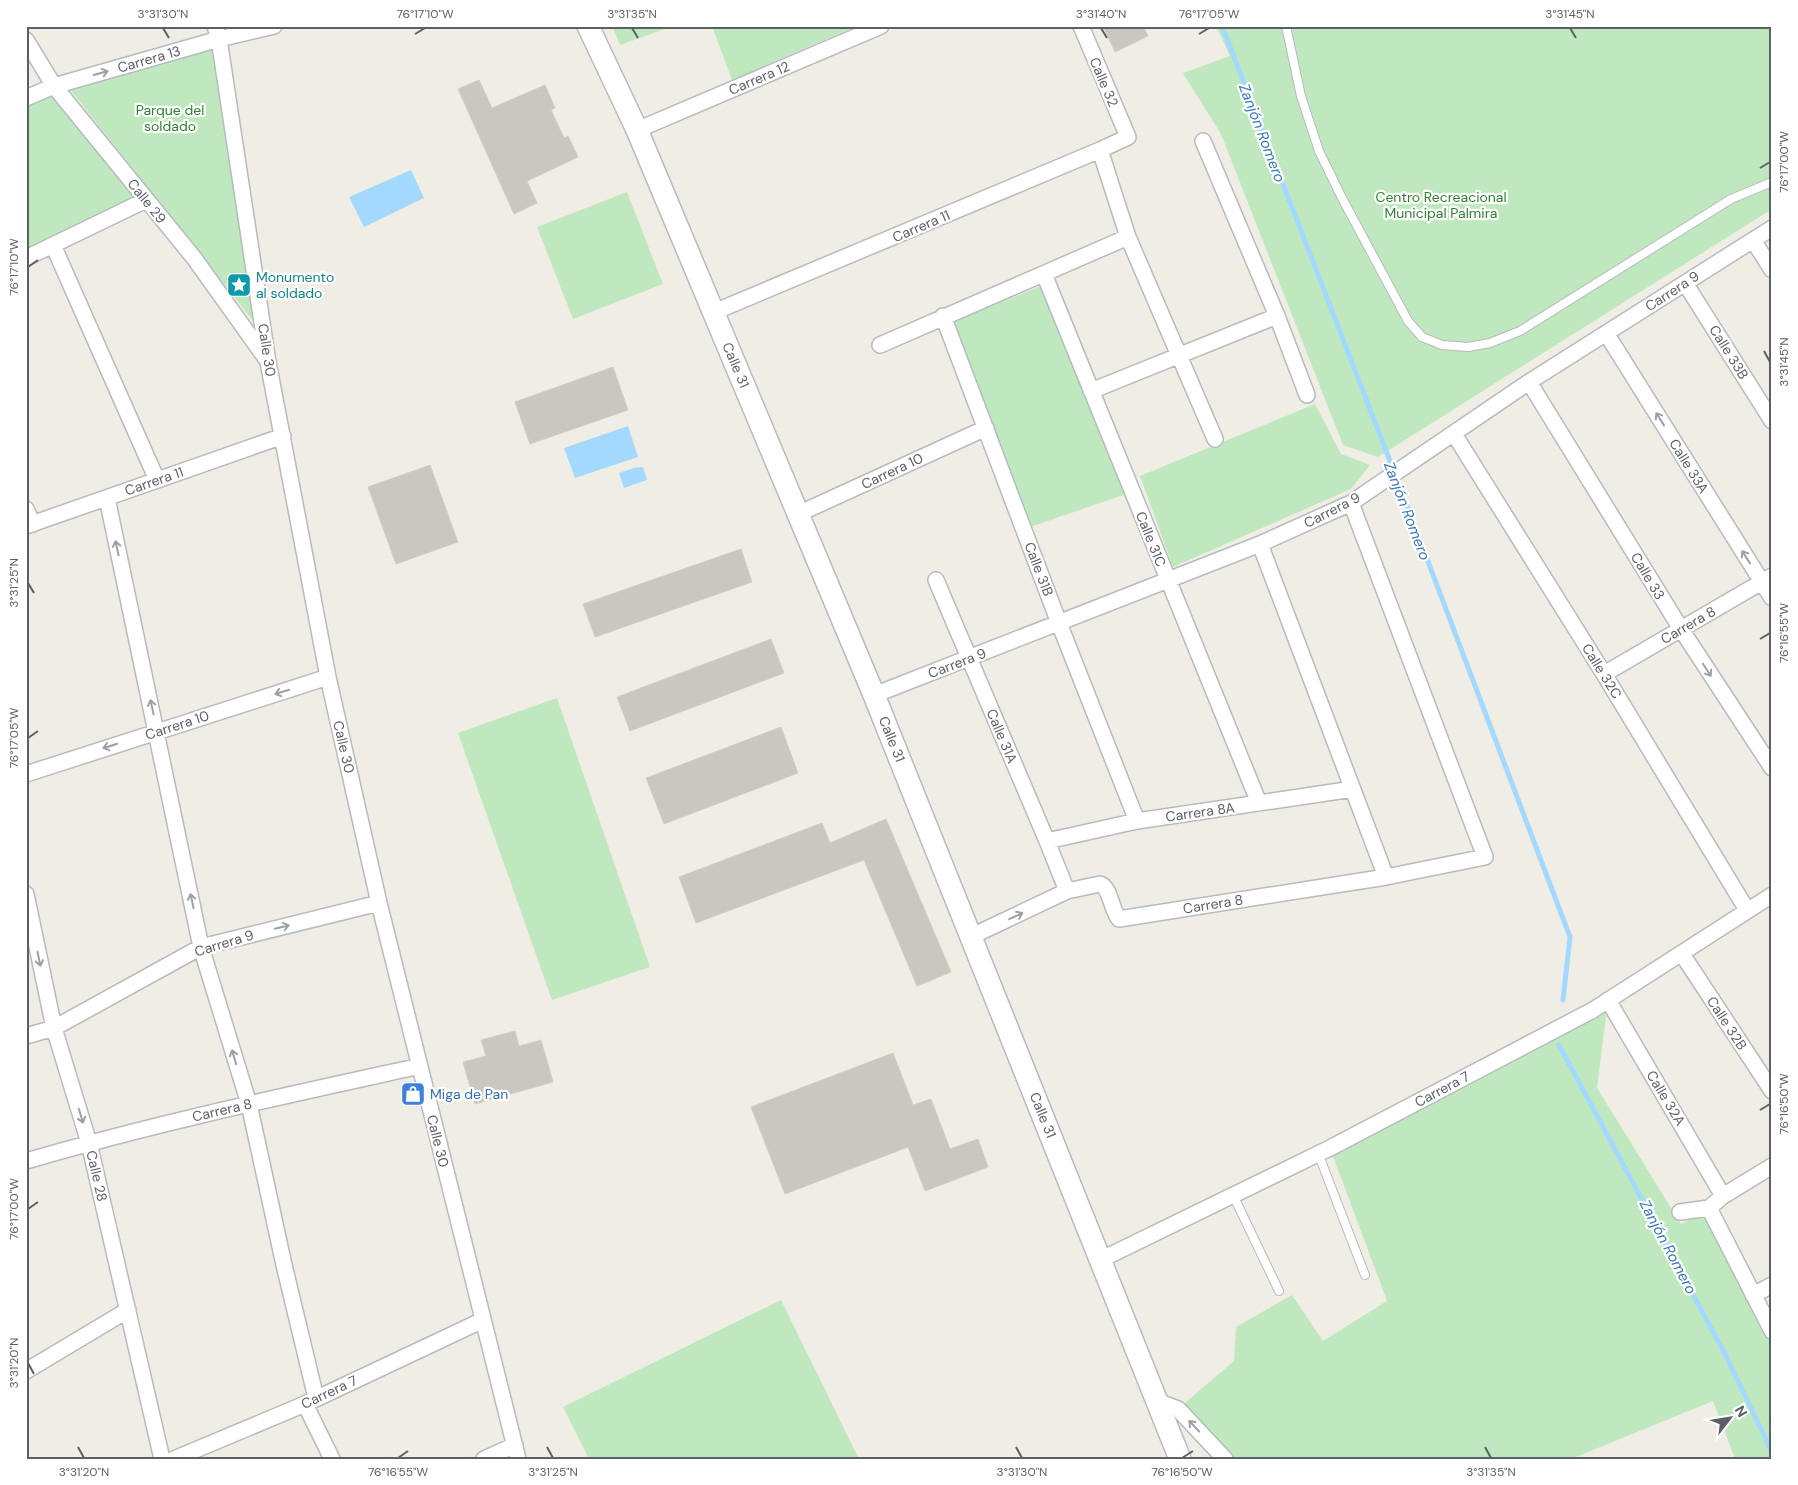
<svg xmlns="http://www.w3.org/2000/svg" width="1798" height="1485" font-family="'DM Sans',sans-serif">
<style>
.green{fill:#c0e8bf}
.water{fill:#a4d9ff}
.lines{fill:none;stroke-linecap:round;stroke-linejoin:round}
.stream{stroke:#a4d9ff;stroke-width:5}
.building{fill:#cac7c1;stroke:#d4cec2}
.service-casing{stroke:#b7babf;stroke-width:10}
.minor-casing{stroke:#b7babf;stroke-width:18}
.secondary-casing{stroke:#b7bbc1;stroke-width:24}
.service{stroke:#fff;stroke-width:8}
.minor{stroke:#fff;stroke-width:15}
.secondary{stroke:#fff;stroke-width:21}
.oneway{stroke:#9da0a3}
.ticks{fill:none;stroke:#5c6065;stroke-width:2}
.labels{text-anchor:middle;stroke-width:4.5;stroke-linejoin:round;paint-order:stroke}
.street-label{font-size:14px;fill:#5c6065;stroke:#fff}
.park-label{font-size:14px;fill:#2f8231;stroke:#fff}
.culture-label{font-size:14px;fill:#0d838f;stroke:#fff;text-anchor:start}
.shop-label{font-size:14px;fill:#366cbe;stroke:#fff;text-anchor:start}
.water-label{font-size:15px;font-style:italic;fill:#3a79b8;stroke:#fff}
.neatline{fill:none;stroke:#5c6065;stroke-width:2}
.ticks-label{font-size:12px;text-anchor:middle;fill:#5c6065}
</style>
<rect width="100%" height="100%" fill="#efede4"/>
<path class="green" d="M612 26H673L620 45Z
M712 26H857L732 80Z
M1216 26H1772V209L1378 457 1343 445 1221 134 1183 73 1230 56Z
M219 39 265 336 65 83Z
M54 86 146 200 26 257V98Z
M627 192 663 284 573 319 537 227Z
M1041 286 1126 494 1030 527 953 322Z
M1315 404 1341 454 1370 465 1351 489 1173 567 1140 476Z
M557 698 650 967 552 1000 458 733Z
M1608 1000 1597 1088 1681 1224 1709 1208 1772 1331V1459H1735L1713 1401 1571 1459H1225L1178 1409 1234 1361 1236 1327 1292 1295 1323 1341 1387 1301 1330 1148Z
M781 1300 859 1459H589L563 1407Z"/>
<path class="water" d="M411 170 424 198 364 227 349 197Z
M628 426 638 457 575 478 564 448Z
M643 467 647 480 624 488 619 473 634 468Z"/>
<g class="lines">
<path class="stream" d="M1222 26 1390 461 1570 937 1563 1000
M1559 1045 1726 1356 1772 1452"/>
</g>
<path class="building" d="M1103 26H1143L1148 36 1115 52Z
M479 80 492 108 545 85 555 108 551 110 564 138 568 136 578 157 527 181 537 203 514 214 458 89Z
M613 367 628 410 530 444 515 402Z
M430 465 458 542 396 564 368 487Z
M741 549 752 582 595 637 583 604Z
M771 639 784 673 630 731 617 697Z
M781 727 798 773 664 824 646 778Z
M886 819 951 972 917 986 864 860 696 923 679 877 822 823 830 843Z
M515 1031 519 1046 541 1040 553 1082 475 1104 463 1062 486 1056 481 1040Z
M893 1053 913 1105 931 1099 950 1149 978 1139 988 1167 925 1191 908 1147 785 1194 751 1107Z"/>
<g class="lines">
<defs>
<path id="service" d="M1286 26 1301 96 1319 151 1342 198 1408 321 1422 337 1442 345 1468 347 1490 343 1520 331 1731 199 1772 182
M1318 1153 1365 1275
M1233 1195 1279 1291"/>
<path id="minor" d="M215 26 219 39 268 362 328 677 379 903 518 1459
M26 40 54 86 194 258 267 360
M26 98 54 86 219 39 274 26
M637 130 881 26
M1203 141 1277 316 1307 395
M1100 150 1128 237 1215 439
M1753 240 1772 270
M53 245 157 480
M26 258 146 200
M1044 274 1259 803
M1685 283 1772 421
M714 312 1100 150 1128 137 1081 26
M943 316 1059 623 1137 821
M1606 333 1772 598
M880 345 1128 237
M1529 382 1681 629 1772 768
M1091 391 1277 316
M1454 434 1604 674 1747 910
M107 498 201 947 249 1104 284 1265 316 1398
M26 509 33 524
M798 514 986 428
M26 526 283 436
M1260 544 1386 877
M936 580 1047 841 1067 891
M1604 674 1772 576
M874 695 1260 544 1351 503 1529 382 1772 228
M26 774 328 677
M1047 841 1137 821 1353 789
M26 894 54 1028 89 1143 162 1459
M972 936 1067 891 1100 884C1111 888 1111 910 1119 919L1386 877 1485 857 1351 503
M1682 954 1772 1091
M1608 1000 1723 1196
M26 1036 54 1028 201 947 379 903
M26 1161C156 1123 288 1095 420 1066
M1709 1208 1772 1331
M1680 1212 1709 1208 1723 1196 1772 1166
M1100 1260 1330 1148 1593 1010 1772 895
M1753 1295 1772 1285
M26 1371 128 1310
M1157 1401 1178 1409 1225 1459
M305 1404 332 1459
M174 1459 305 1404 483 1320
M484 1459 515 1445"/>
<path id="secondary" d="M588 26 637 130 874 695 1180 1459"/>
</defs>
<use href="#service" class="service-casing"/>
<use href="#minor" class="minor-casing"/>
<use href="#secondary" class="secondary-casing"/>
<use href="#service" class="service"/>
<use href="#minor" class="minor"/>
<use href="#secondary" class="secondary"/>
</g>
<defs><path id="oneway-shaft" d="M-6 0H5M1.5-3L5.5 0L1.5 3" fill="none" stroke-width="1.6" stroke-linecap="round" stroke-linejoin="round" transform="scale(1.25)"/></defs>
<g class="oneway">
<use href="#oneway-shaft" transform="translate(101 73) rotate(-16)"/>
<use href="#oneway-shaft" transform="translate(1660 419) rotate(-122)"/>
<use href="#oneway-shaft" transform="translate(117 548) rotate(-102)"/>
<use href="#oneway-shaft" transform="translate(1746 557) rotate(-122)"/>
<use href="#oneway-shaft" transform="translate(1707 670) rotate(57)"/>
<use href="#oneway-shaft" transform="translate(282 692) rotate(163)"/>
<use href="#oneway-shaft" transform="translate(152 707) rotate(-102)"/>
<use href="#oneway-shaft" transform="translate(110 746) rotate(162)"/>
<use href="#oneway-shaft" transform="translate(192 901) rotate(-102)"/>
<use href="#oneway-shaft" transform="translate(1016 916) rotate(-25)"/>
<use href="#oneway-shaft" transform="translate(282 927) rotate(-14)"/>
<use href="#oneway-shaft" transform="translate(39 959) rotate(78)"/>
<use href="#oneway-shaft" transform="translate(234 1057) rotate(-107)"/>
<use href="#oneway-shaft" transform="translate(81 1116) rotate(73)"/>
<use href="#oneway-shaft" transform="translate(1194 1426) rotate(-133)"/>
</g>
<path class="ticks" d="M163 28 169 38M632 28 638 38M1101 28 1107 38M1570 28 1576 38M415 34 425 28M1199 34 1209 28M1760 168 1770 162M28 267 38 260M1764 351 1770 362M28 583 34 593M1760 639 1770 633M28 738 38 731M1760 1110 1770 1104M28 1209 38 1202M28 1363 34 1374M78 1447 84 1458M547 1447 553 1458M1016 1447 1022 1458M1485 1447 1491 1458M398 1458 408 1451M1182 1458 1193 1451"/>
<defs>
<symbol id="sight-square" viewBox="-11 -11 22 22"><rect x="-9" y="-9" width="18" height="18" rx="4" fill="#0f9aa8" stroke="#fff"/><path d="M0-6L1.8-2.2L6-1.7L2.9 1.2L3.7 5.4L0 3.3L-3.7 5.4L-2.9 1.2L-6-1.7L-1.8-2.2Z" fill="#fff"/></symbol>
<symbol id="shop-square" viewBox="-11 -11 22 22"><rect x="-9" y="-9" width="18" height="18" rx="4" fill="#3f7fe0" stroke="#fff"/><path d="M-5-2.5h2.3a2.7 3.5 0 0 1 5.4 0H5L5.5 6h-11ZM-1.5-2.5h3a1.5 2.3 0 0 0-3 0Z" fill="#fff"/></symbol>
</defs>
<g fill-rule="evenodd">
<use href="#sight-square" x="225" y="271" width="28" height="28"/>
<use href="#shop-square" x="399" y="1080" width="28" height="28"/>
</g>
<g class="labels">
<g class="street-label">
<text transform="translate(149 59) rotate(-16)" y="5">Carrera 13</text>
<text transform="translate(759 78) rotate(-23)" y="5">Carrera 12</text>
<text transform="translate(1104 82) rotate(67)" y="5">Calle 32</text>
<text transform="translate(147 201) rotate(51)" y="5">Calle 29</text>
<text transform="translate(921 226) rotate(-23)" y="5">Carrera 11</text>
<text transform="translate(1672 291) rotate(-33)" y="5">Carrera 9</text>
<text transform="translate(267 350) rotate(81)" y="5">Calle 30</text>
<text transform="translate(1729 352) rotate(58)" y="5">Calle 33B</text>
<text transform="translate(736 365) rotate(67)" y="5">Calle 31</text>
<text transform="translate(1689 466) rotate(58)" y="5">Calle 33A</text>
<text transform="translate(892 471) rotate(-25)" y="5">Carrera 10</text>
<text transform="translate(154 481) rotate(-19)" y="5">Carrera 11</text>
<text transform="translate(1332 510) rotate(-27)" y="5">Carrera 9</text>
<text transform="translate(1151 539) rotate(68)" y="5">Calle 31C</text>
<text transform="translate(1039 569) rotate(69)" y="5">Calle 31B</text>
<text transform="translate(1648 576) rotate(59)" y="5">Calle 33</text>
<text transform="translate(1688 625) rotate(-30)" y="5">Carrera 8</text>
<text transform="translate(957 663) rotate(-21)" y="5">Carrera 9</text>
<text transform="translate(1602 671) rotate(58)" y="5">Calle 32C</text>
<text transform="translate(177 725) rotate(-18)" y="5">Carrera 10</text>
<text transform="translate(1002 736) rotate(67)" y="5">Calle 31A</text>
<text transform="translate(892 739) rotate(68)" y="5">Calle 31</text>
<text transform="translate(344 747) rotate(77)" y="5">Calle 30</text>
<text transform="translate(1200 812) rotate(-8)" y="5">Carrera 8A</text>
<text transform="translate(1213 904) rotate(-9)" y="5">Carrera 8</text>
<text transform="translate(224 943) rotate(-17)" y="5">Carrera 9</text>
<text transform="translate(1727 1023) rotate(57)" y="5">Calle 32B</text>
<text transform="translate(1442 1089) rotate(-28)" y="5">Carrera 7</text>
<text transform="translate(1666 1098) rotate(59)" y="5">Calle 32A</text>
<text transform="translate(222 1110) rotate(-13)" y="5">Carrera 8</text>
<text transform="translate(1043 1115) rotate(68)" y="5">Calle 31</text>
<text transform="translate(438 1141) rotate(76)" y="5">Calle 30</text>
<text transform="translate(97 1176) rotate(77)" y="5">Calle 28</text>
<text transform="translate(329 1392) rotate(-25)" y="5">Carrera 7</text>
</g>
<g class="park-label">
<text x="170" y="115">Parque del<tspan x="170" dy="16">soldado</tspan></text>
<text x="1441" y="202">Centro Recreacional<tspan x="1441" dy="16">Municipal Palmira</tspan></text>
</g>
<g class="culture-label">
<text x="256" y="282">Monumento<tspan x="256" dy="16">al soldado</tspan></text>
</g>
<g class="shop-label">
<text x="430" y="1099">Miga de Pan</text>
</g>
<g class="water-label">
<text transform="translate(1262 133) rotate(69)" y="5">Zanjón Romero</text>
<text transform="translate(1407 511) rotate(69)" y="5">Zanjón Romero</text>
<text transform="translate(1668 1247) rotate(62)" y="5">Zanjón Romero</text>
</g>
</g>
<rect width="1798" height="1485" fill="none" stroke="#ffffff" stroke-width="55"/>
<g transform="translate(1730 1418) rotate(59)" stroke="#ffffff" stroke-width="4" paint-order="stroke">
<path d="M0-4L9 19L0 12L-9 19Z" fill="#5c6065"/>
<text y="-8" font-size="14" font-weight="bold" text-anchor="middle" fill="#5c6065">N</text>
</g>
<rect x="28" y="28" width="1742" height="1430" class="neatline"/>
<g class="ticks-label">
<text x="163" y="18">3°31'30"N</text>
<text x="425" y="18">76°17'10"W</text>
<text x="632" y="18">3°31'35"N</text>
<text x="1101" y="18">3°31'40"N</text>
<text x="1209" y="18">76°17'05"W</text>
<text x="1570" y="18">3°31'45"N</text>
<text transform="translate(1784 162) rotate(-90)" y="4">76°17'00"W</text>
<text transform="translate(14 267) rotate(-90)" y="4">76°17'10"W</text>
<text transform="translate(1784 362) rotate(-90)" y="4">3°31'45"N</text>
<text transform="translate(14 583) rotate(-90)" y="4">3°31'25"N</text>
<text transform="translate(1784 633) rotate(-90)" y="4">76°16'55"W</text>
<text transform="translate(14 738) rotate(-90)" y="4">76°17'05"W</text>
<text transform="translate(1784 1104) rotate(-90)" y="4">76°16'50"W</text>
<text transform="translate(14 1209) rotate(-90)" y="4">76°17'00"W</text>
<text transform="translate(14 1363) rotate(-90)" y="4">3°31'20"N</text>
<text x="84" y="1476">3°31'20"N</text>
<text x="398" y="1476">76°16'55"W</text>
<text x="553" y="1476">3°31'25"N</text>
<text x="1022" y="1476">3°31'30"N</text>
<text x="1182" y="1476">76°16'50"W</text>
<text x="1491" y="1476">3°31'35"N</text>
</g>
</svg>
